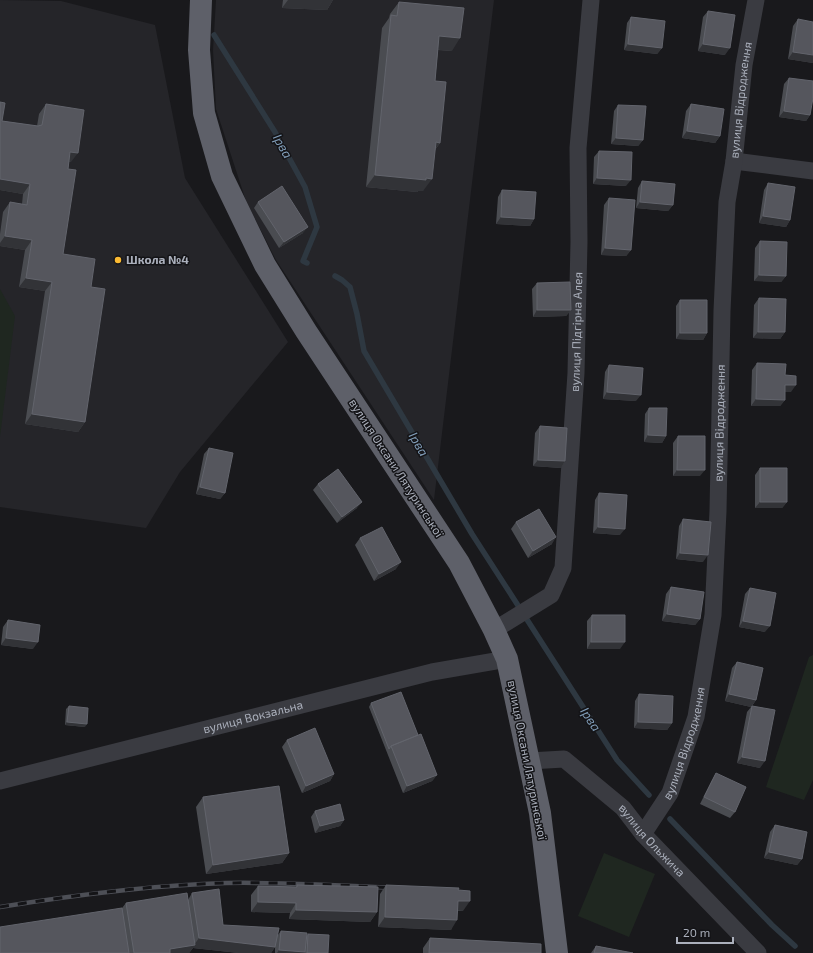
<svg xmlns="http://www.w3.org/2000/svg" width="813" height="953" font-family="'Exo 2',sans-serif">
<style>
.built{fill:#252529}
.green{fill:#1f2720}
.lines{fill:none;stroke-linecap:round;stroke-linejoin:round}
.stream{stroke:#2e3841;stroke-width:5.5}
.minor{stroke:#3a3b41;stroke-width:17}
.trunk{stroke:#5e6069;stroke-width:22}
.rail-casing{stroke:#4d4f56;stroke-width:4.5}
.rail{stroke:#141417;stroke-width:3;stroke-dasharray:9;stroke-linecap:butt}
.wall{fill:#4a4c51}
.shaded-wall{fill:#323337}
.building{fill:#55565d;stroke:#62646c}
.poi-dot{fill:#fbba32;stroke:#141417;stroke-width:1.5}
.labels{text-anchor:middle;stroke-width:3;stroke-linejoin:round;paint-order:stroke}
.street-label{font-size:12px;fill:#abb0bc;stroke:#141417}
.poi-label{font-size:12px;font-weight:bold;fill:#abb0bc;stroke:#141417;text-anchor:start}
.water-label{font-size:13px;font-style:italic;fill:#819db8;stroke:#141417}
</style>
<rect width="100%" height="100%" fill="#19191c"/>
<path class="built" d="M0 0 61 1 155 25 185 178 288 342 180 472 146 528 0 507Z
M216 0H494L434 500 276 260 246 201 216 109 213 50Z"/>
<path class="green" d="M0 289 15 316 0 437Z
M813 655V780L804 800 766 787 809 657Z
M604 853 655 874 629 937 578 916Z"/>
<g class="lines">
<path class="stream" d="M214 35 275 132 305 187 317 227 303 261 307 263
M335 276 342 280 350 287 357 314 364 351 472 534 519 607
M526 618 617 760 649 795
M670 819 772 925 795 946"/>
<g class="minor">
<path d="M734 161 813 171"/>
<path id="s1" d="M494 630 551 595 563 568 576 373 579 242 578 148 591 0"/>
<path id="s2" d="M529 761 564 759 623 808 643 834 758 953"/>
<path id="s3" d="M0 781 432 672 507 659"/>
<path id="s4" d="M643 834 670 793 696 717 713 615 718 511 722 311 727 202 734 161 744 65 756 0"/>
</g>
<path class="trunk" d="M201 0 199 50 204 113 222 176 265 265 306 331 459 563 494 630 507 659 540 813 557 953"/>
<defs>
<path id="rail" d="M0 907C75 895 151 885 226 883 283 882 340 885 396 888"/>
</defs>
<use href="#rail" class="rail-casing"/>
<use href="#rail" class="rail"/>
</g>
<path class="wall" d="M283 0H333L327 10 282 8Z
M399 2 452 51 438 50 435 81 440 143 435 150 423 191H418L417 192 366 187 382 28 389 18 390 14Z
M708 11 725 55 698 51 703 17Z
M631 17 662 48 657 54 624 50 627 23Z
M798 19 813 63 788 59 793 26Z
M789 78 810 115 806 121 779 117 784 84Z
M0 102 2 121 37 126 39 114 46 104 71 162H69L68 169 63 254 91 287 85 422 78 432 25 424 45 291 19 287 25 250 0 246V234L3 212 10 202 22 204 23 194 0 190Z
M691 104 720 136 715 143 682 138 686 111Z
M618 105 643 140 638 146 611 144 614 111Z
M599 151 626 186 593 184 594 157Z
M642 181 673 205 668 211 636 208 638 188Z
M768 183 790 220 786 227 759 223 764 190Z
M502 190 534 219 530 226 496 224 498 197Z
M609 198 631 250 626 256 601 255 604 205Z
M258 202 303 233 279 248 254 208Z
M760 241 786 276 781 282 754 281 755 248Z
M537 283 571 310 566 316 533 317 532 289Z
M759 298 785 332 780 339 753 338 754 305Z
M680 300 707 333 703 340 676 339V306Z
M757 363 785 375 791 392H785V400L780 406H751L752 370Z
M609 365 636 401 603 399 605 372Z
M649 408 666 436 662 443 644 442 645 414Z
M540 426 565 461 561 468 533 466 535 433Z
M678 436 700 476H673V443Z
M209 448 225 493 220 499 196 494 204 454Z
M760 468 787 502 782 508H755V475Z
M318 484 357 508 337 523 313 490Z
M599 493 620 535 593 533 595 500Z
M683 519 703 562 676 559 679 526Z
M516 522 552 544 528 558 511 529Z
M360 538 396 569 374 581 355 545Z
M671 587 700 619 695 625 662 621 666 594Z
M750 588 765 632 739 627 745 594Z
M592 615 620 649H587V621Z
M8 620 33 649 1 645 3 627Z
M737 662 756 700 752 706 760 768 737 763 747 712 751 707 725 701 732 668Z
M639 694 672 723 667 730 634 728 635 701Z
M371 703 418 735 437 775 432 781 403 793 369 707Z
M69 706 85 727 65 725 66 709Z
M287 740 334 774 330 781 302 793 282 747Z
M716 773 735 812 730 818 700 804 712 780Z
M203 797 289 853 282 863 206 874 196 807Z
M315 811 344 820 340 826 315 833 311 817Z
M775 825 802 859 797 865 764 858 770 832Z
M297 885 377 912 370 922 289 919 290 913 251 912V895L258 886 296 887Z
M386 885 458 890 463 911H458L451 930 378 927 380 894Z
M192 893 223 925 277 936 281 931 306 937 308 934 328 953H275V947L271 953H239L193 948 189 953H0L122 908 126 903 188 900Z
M430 938 541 953H423V948Z
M596 946 633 953H591Z"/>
<path class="shaded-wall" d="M288 0H333L327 10 282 8Z
M439 36 460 38 452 51 430 49Z
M628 44 662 48 657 54 624 50Z
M703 44 730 48 725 55 698 51Z
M793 52 813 55V63L788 59Z
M784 111 810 115 806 121 779 117Z
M687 131 720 136 715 143 682 138Z
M616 138 643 140 638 146 611 144Z
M436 142 440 143 431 155Z
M70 152 78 153 71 162 64 161Z
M375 175 426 178 432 179 423 191H418L417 192 366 187Z
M597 178 631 180 626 186 593 184Z
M0 179 30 184 23 194 0 190Z
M640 202 673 205 668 211 636 208Z
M763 216 790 220 786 227 759 223Z
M501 217 534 219 530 226 496 224Z
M308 227 303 233 279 248 284 242Z
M5 236 32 240 25 250 0 246V243Z
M605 248 631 250 626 256 601 255Z
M759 275 786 276 781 282 754 281Z
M26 278 52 282 45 291 19 287Z
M537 310H571L566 316 533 317Z
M758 332H785L780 339 753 338Z
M680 333H707L703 340 676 339Z
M785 385H796L791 392H781Z
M607 392 641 395 636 401 603 399Z
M756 399 785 400 780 406H751Z
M32 414 85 422 78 432 25 424Z
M648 435 666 436 662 443 644 442Z
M538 460 565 461 561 468 533 466Z
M677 470H705L700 476H673Z
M200 487 225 493 220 499 196 494Z
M362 502 357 508 337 523 342 517Z
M760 502H787L782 508H755Z
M598 527 625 529 620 535 593 533Z
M556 537 552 544 528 558 533 551Z
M680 553 708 555 703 562 676 559Z
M401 562 396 569 374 581 379 574Z
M667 614 700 619 695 625 662 621Z
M743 621 770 626 765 632 739 627Z
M6 638 38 642 33 649 1 645Z
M591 642H625L620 649H587Z
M729 694 756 700 751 707 725 701Z
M67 722 87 724 85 727 65 725Z
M638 722 672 723 667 730 634 728Z
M742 757 765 761 760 768 737 763Z
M334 774 330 781 302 793 306 786Z
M437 775 432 781 403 793 407 786Z
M344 820 340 826 315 833 320 826Z
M769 852 802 859 797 865 764 858Z
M289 853 282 863 206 874 213 865Z
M458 901H470L463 911 451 910Z
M258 902 296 903 290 913 251 912Z
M296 910 377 912 370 922 289 919Z
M385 917 457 920 451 930 378 927Z
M199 938 275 947 271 953H239L193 948 189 953H167L170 949 194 945Z
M279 950 305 952V953H277Z"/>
<path class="building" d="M399 2 464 8 460 38 439 36 435 81 446 82 440 143 436 142 432 179 426 178V180L375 175 391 15 397 16Z
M708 11 735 15 730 48 703 44Z
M631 17 665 21 662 48 628 44Z
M798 19 813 22V55L793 52Z
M789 78 813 81V98L810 115 784 111Z
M0 102 5 103 2 121 38 126 42 125 46 104 84 110 78 153 70 152 68 169 76 170 63 254 95 259 91 287 105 289 85 422 32 414 52 282 26 278 32 240 5 236 10 202 27 205 30 184 0 179Z
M691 104 724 109 720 136 687 131Z
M618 105 646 106 643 140 616 138Z
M599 151 632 152 631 180 597 178Z
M642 181 675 184 673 205 640 202Z
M768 183 795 187 790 220 763 216Z
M282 186 308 227 284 242 258 202Z
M502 190 536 192 534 219 501 217Z
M609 198 635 200 631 250 605 248Z
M760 241 787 242 786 276 759 275Z
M570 282 571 310H537V283Z
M759 298 786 299 785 332H758Z
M680 300H707V333H680Z
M757 363 786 364 785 375 796 376V385H785V400L756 399Z
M609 365 643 368 641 395 607 392Z
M649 408H667L666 436 648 435Z
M540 426 567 428 565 461 538 460Z
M678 436H705V470H677Z
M209 448 233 453 225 493 200 487Z
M760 468H787V502H760Z
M338 469 362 502 342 517 318 484Z
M599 493 627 495 625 529 598 527Z
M539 509 556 537 533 551 516 522Z
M683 519 711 522 708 555 680 553Z
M382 527 401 562 379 574 360 538Z
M671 587 704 592 700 619 667 614Z
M750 588 776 593 770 626 743 621Z
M592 615H625V642H591Z
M8 620 40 625 38 642 6 638Z
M737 662 763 668 756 700 729 694Z
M401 692 418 735 391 746 389 749 371 703Z
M639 694 673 696 672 723 638 722Z
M69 706 88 708 87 724 67 722Z
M752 706 775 710 765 761 742 757Z
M315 728 334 774 306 786 287 740Z
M421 734 437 775 407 786 391 746Z
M716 773 746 787 735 812 704 797Z
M279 786 289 853 213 865 203 797Z
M340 804 344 820 320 826 315 811Z
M775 825 807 832 802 859 769 852Z
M297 885 378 887 377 912 296 910V903L258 902V886L297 887Z
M386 885 459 888 458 890 470 891V901H458L457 920 385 917Z
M219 889 223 925 279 928 275 947 199 938 192 893Z
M187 893 195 945 170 949V953H134L126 903Z
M122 908 129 953H0V927Z
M281 931 307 933 305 952 279 950Z
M308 934 329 935 328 953H307Z
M430 938 541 944V953H429Z
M596 946 633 953H594Z"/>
<circle class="poi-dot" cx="118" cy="260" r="4"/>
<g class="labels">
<g class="street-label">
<text dy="4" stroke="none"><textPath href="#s4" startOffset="749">вулиця Відродження</textPath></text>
<text dy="4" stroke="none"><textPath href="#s1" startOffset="333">вулиця Підгірна Алея</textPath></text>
<text dy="4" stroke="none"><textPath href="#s4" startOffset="425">вулиця Відродження</textPath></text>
<text transform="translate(396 468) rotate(57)" y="4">вулиця Оксани Лятуринської</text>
<text dy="4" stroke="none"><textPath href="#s3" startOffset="261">вулиця Вокзальна</textPath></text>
<text dy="4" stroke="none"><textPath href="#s4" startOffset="101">вулиця Відродження</textPath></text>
<text transform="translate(527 760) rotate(79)" y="4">вулиця Оксани Лятуринської</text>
<text dy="4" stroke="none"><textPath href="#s2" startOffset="155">вулиця Ольжича</textPath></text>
</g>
<g class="poi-label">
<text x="126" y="264">Школа №4</text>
</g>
<g class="water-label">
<text transform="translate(283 146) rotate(61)" y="5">Ірва</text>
<text transform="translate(419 444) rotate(60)" y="5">Ірва</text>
<text transform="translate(591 719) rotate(57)" y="5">Ірва</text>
</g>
</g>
<path d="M677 937v6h56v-6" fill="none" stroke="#abb0bc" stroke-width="2"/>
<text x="683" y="937" font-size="12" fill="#abb0bc" stroke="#141417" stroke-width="3" paint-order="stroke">20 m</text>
</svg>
